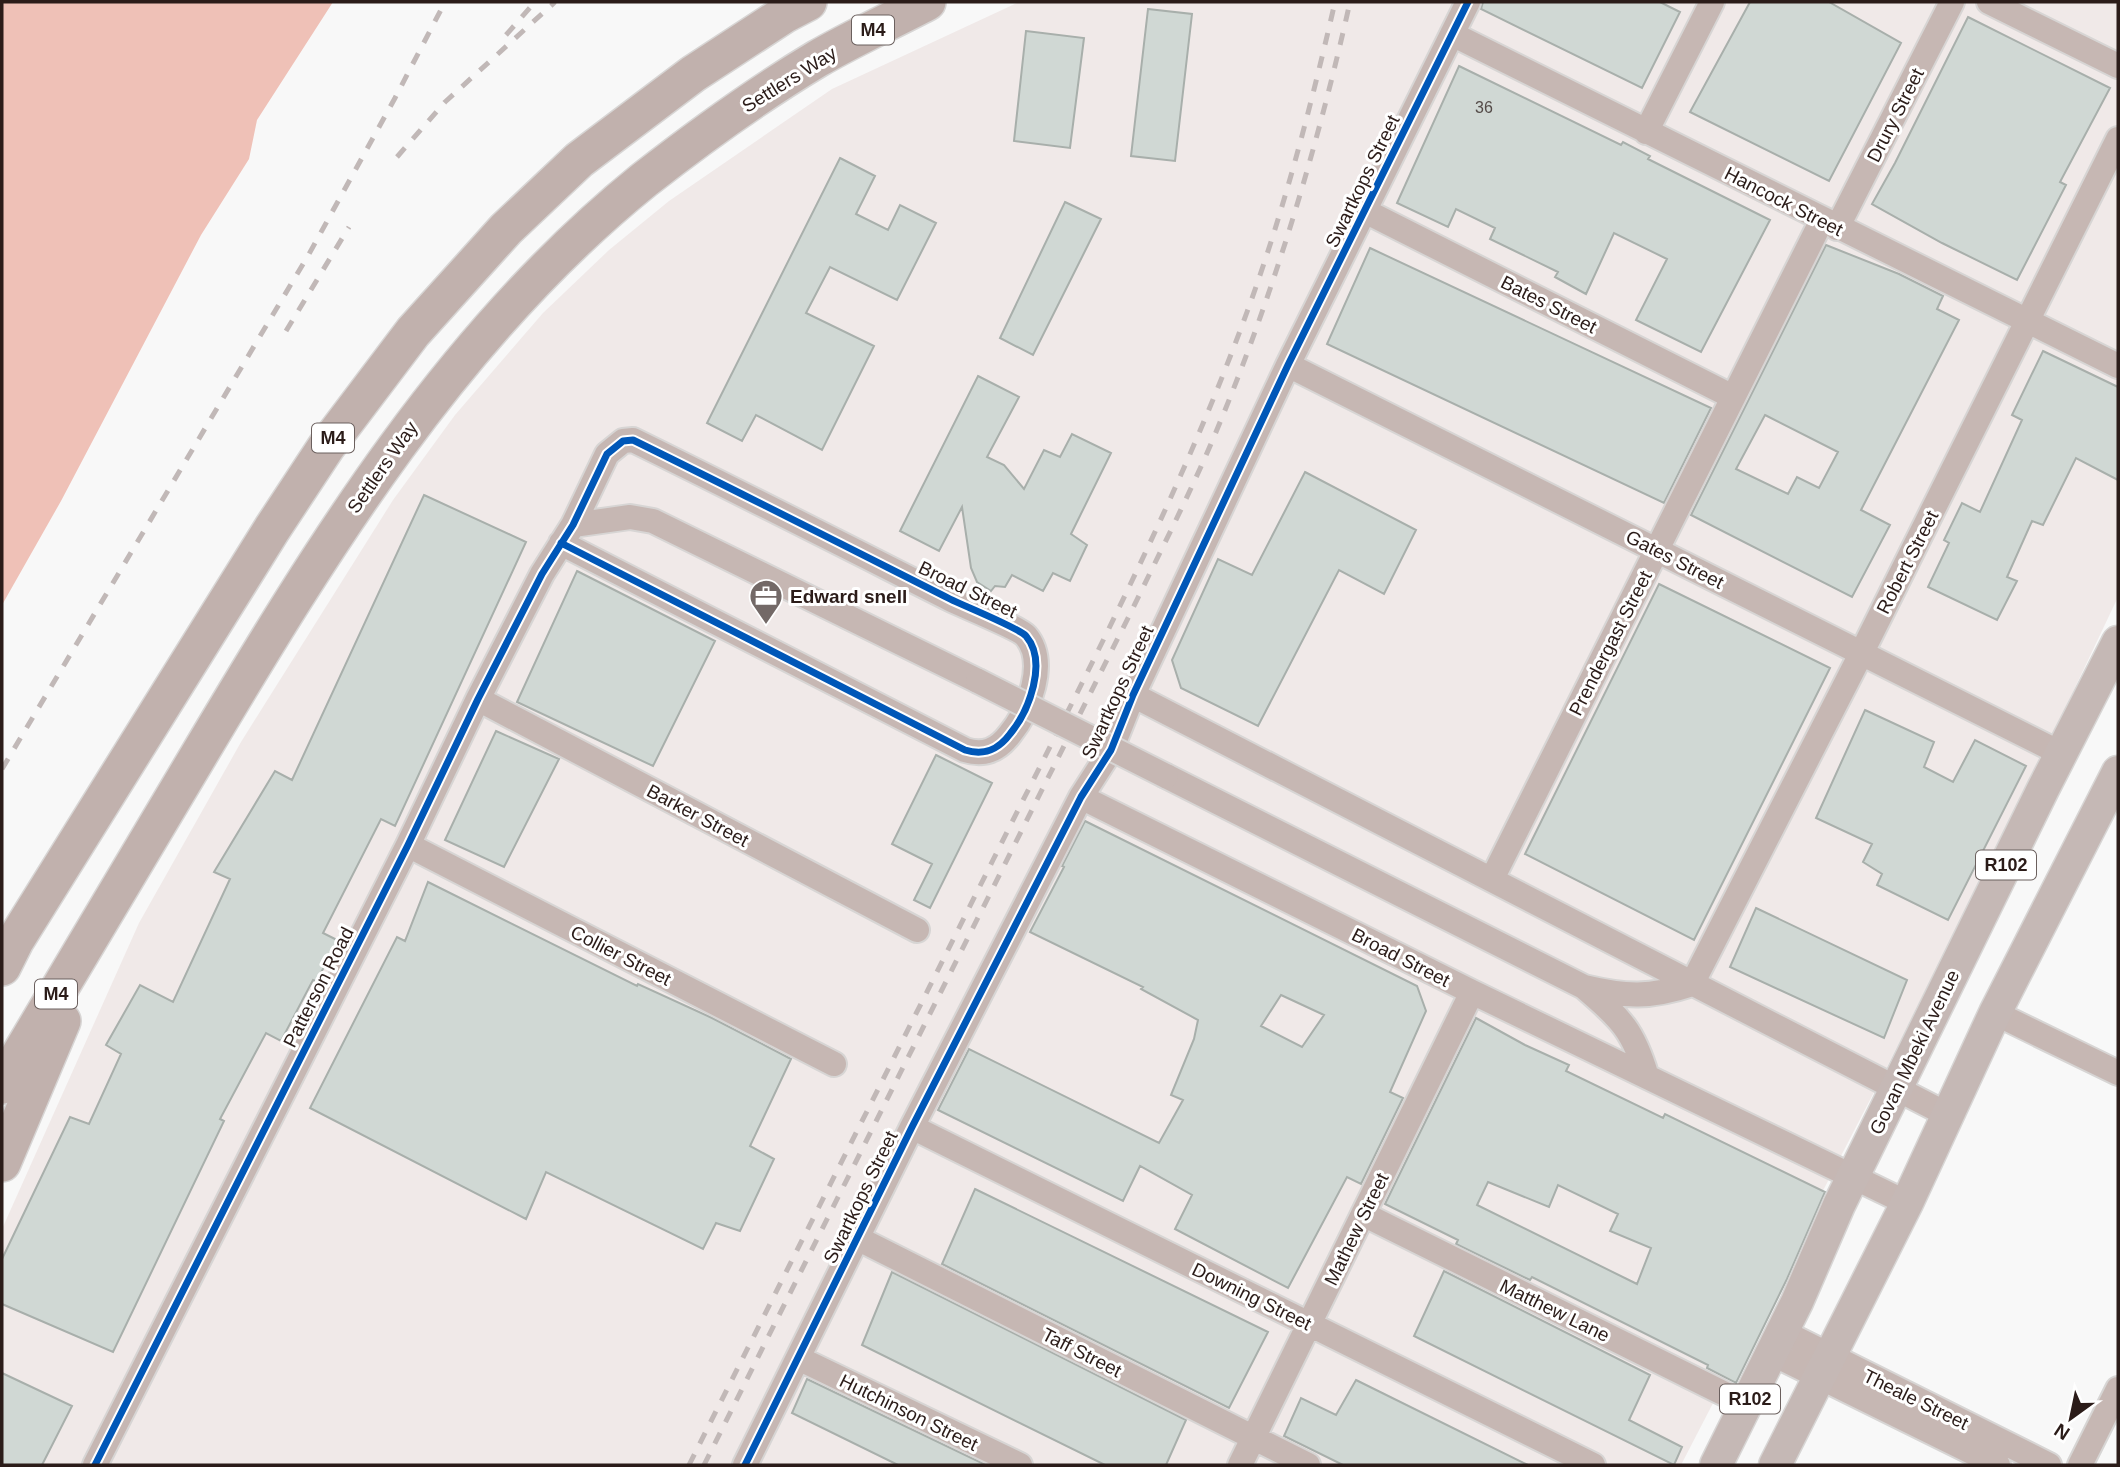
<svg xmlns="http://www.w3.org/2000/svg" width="2120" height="1467" font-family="Arial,sans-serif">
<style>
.built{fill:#f0e9e8}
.water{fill:#efc1b7}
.building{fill:#d0d8d4;stroke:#a8afab;stroke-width:2;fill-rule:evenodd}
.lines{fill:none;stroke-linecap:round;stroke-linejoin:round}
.minor-casing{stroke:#d7d5d4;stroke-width:28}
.major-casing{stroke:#d7d5d4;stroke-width:35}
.highway-casing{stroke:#d7d5d4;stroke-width:40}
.minor{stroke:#c6b7b3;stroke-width:24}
.major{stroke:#c5b8b5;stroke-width:32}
.highway{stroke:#c1b1ad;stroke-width:37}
.rail{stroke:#c1b8b7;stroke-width:5;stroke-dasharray:12 12;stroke-linecap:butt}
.minor-bridge-casing{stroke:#d7d5d4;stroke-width:28;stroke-linecap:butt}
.minor-bridge{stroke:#c6b7b3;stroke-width:24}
.cycleway-casing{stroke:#fff;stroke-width:11}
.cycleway{stroke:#0057b8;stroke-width:7}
.labels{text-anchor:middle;stroke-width:6;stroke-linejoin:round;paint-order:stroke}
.number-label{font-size:16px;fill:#544b48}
.shield{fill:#fff;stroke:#6b605e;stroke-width:2}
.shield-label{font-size:18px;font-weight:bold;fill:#2b1c19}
.street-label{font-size:19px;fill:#2b1c19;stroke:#fff}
.poi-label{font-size:19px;font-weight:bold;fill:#2b1c19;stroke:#fff;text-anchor:start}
</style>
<rect width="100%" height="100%" fill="#f8f8f8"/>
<path class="built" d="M1019 2H2118V597L2043 755 1886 1069 1681 1465H2V1229L139 923 241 742 393 500 455 415 543 313 609 250 669 201 832 89Z"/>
<path class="water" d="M2 2H333L257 120 249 159 201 235 61 501 2 605Z"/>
<path class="building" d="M1483 2H1660L1680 12 1642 88 1481 9Z
M1750 2H1829L1901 43 1829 181 1690 112Z
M1148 9 1192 14 1175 161 1131 156Z
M1968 17 2110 88 2060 182 2066 185 2017 280 1942 243 1872 204 1895 163Z
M1026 31 1084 38 1070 148 1014 141Z
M1459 66 1621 145 1623 142 1650 156 1648 159 1770 220 1701 352 1636 320 1667 259 1614 233 1586 294 1555 277 1558 272 1490 239 1495 228 1456 209 1448 227 1397 203Z
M840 158 875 176 856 214 888 230 900 205 936 223 897 300 830 267 806 313 874 346 822 450 756 415 742 441 707 423Z
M1065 202 1101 219 1033 355 1000 338Z
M1826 245 1899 274 1943 296 1937 309 1959 320 1861 510 1890 525 1852 597 1691 515ZM1765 415 1838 452 1819 488 1797 477 1788 494 1736 469Z
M1370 248 1711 408 1664 503 1327 344Z
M2043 351 2118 387V480L2076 458 2043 525 2032 521 2007 577 2017 581 1997 620 1928 587 1949 543 1944 540 1962 503 1980 512 2022 420 2012 415Z
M978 376 1019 397 987 457 1004 465 1024 489 1044 450 1060 457 1072 434 1111 453 1071 534 1087 545 1070 581 1053 573 1043 591 1012 575 1005 587 995 586 991 591 977 582 971 568 962 507 939 551 900 531Z
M1305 472 1416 530 1384 594 1339 570 1258 726 1181 688 1172 660 1218 559 1252 575Z
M424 495 526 542 395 826 381 819 323 933 339 941 316 981 313 980 281 1041 266 1033 220 1119 224 1121 113 1352 2 1304V1259L70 1117 89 1124 121 1054 106 1045 140 985 173 1002 230 879 214 872 275 771 292 780Z
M577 571 715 641 653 766 517 702Z
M1659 584 1830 668 1694 940 1525 854Z
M1865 710 1934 742 1924 767 1953 782 1975 740 2026 766 1948 920 1877 885 1882 874 1863 862 1872 844 1816 818Z
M496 731 559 759 504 867 445 840Z
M936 755 992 783 930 908 914 900 932 864 892 844Z
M1085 821 1417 986 1426 1011 1390 1092 1403 1098 1361 1184 1347 1177 1288 1288 1175 1229 1192 1195 1140 1166 1123 1201 938 1110 969 1049 1159 1143 1183 1100 1171 1095 1194 1039 1198 1020 1141 989 1143 987 1030 932 1064 867 1062 866ZM1281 995 1324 1015 1302 1047 1261 1026Z
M428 882 637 986 638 984 712 1018 791 1059 750 1146 774 1159 740 1231 716 1223 703 1249 546 1172 526 1219 310 1108 397 937 405 941Z
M1756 908 1907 980 1884 1038 1730 967Z
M1476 1018 1525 1045 1569 1065 1566 1071 1663 1118 1665 1114 1825 1192 1787 1279 1736 1383 1707 1368 1708 1365 1532 1277 1530 1280 1456 1244 1458 1240 1385 1204ZM1488 1182 1549 1207 1558 1185 1618 1214 1610 1231 1651 1248 1637 1284 1477 1205Z
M975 1189 1268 1332 1229 1408 942 1264Z
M1444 1271 1650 1375 1629 1420 1682 1447 1674 1465 1414 1336Z
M892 1272 1186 1420 1166 1465H1105L862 1345Z
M2 1373 72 1406 42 1465H2Z
M807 1379 986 1465H898L792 1413Z
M1356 1380 1528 1465H1343L1284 1436 1301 1398 1336 1415Z"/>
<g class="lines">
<defs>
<path id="minor" d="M1989 2 2118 66
M1452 34 2118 366
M1646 132 1712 2
M1365 211 1733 397
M1837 228 1952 2
M1288 365 2062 754
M573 525 630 517 653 521 978 681
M1133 695 1948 1115
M478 699 917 930
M1166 776 1584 987C1626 997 1650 998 1692 984
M1081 797 1472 992 1907 1203
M408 845 834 1064
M1492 879 1822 220
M1692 984 1862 652 2118 139
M1585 988C1622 1020 1633 1030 1647 1077
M1995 1013 2118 1073
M912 1127 1593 1465
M1363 1214 1747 1405
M857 1238 1308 1465
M1783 1332 2049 1465
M1773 1354 1998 1465
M798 1358 1020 1465
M95 1465 408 845 478 699 542 574 573 525 607 454 623 441 633 440C739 492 845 546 950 599 964 606 1019 628 1026 636 1048 662 1029 711 1010 734 998 750 984 756 965 750L561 543
M745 1465 912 1127 1081 797 1111 750 1133 695 1288 365 1468 2
M1240 1465 1472 992
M2080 1465 2118 1389"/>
<path id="major" d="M1716 1465 1797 1302 1839 1205 2043 789 2118 642
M1775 1465 1907 1203 1995 1013 2118 772"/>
<path id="highway" d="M2 967 15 941 272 529 326 447 413 332 506 229 579 160 693 74 785 14 808 2
M2 1085C68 974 135 864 200 753 324 545 453 334 644 180 699 137 757 95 817 59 853 38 891 21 927 2
M2 1163 62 1021"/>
</defs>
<use href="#minor" class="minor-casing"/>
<use href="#major" class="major-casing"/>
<use href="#highway" class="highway-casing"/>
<use href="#minor" class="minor"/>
<use href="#major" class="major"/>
<use href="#highway" class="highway"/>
<path class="rail" d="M506 35 535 2
M397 157 445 102 555 2
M286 331 349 227
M2 769 309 254 395 98 445 2
M689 1465C790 1264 892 1062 993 860 1083 680 1178 501 1247 312 1284 211 1311 106 1335 2
M704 1465 1130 614C1159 554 1190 494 1216 432 1274 293 1317 149 1350 2"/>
<defs>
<path id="minor-bridge" d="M978 681 1166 776"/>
</defs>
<use href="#minor-bridge" class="minor-bridge-casing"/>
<use href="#minor-bridge" class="minor-bridge"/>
<defs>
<path id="cycleway" d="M95 1465 408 845 478 699 542 574 573 525 607 454 623 441 633 440C739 492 845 546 950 599 964 606 1019 628 1026 636 1048 662 1029 711 1010 734 998 750 984 756 965 750L561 543
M745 1465 912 1127 1081 797 1111 750 1133 695 1288 365 1468 2"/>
</defs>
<use href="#cycleway" class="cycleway-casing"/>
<use href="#cycleway" class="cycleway"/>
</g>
<defs>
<symbol id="office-pin" viewBox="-11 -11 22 30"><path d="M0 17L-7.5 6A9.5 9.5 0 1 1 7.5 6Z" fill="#736967" stroke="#fff"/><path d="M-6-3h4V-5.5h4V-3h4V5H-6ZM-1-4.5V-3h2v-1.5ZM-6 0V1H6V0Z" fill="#fff"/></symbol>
</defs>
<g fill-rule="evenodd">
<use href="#office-pin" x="747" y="577" width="38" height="52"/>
</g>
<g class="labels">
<g class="number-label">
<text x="1484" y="113">36</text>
</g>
<g class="shield">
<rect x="852" y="15.5" width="42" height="29" rx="5"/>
<rect x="312" y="423.5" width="42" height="29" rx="5"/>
<rect x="1976" y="850.5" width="60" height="29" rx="5"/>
<rect x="35" y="979.5" width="42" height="29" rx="5"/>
<rect x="1720" y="1384.5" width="60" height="29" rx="5"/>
</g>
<g class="shield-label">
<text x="873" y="36">M4</text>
<text x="333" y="444">M4</text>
<text x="2006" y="871">R102</text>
<text x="56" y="1000">M4</text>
<text x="1750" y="1405">R102</text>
</g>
<g class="street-label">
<text transform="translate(789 79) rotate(-32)" y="7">Settlers Way</text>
<text transform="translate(1895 115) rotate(-63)" y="7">Drury Street</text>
<text transform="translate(1362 181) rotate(-64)" y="7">Swartkops Street</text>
<text transform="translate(1784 201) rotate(27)" y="7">Hancock Street</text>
<text transform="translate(1549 304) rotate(27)" y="7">Bates Street</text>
<text transform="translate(382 467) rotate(-55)" y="7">Settlers Way</text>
<text transform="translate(1675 559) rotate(27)" y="7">Gates Street</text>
<text transform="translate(1907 562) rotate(-63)" y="7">Robert Street</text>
<text transform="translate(968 589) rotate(26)" y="7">Broad Street</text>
<text transform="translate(1610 643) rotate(-63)" y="7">Prendergast Street</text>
<text transform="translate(1117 692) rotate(-65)" y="7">Swartkops Street</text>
<text transform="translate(698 815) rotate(28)" y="7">Barker Street</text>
<text transform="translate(621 955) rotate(27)" y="7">Collier Street</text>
<text transform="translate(1401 957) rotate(27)" y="7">Broad Street</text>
<text transform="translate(318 987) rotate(-63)" y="7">Patterson Road</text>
<text transform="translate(1914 1052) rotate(-64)" y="7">Govan Mbeki Avenue</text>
<text transform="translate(860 1197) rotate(-64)" y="7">Swartkops Street</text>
<text transform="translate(1356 1229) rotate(-64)" y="7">Mathew Street</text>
<text transform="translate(1252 1296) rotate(26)" y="7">Downing Street</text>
<text transform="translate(1555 1310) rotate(26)" y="7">Matthew Lane</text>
<text transform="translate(1082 1352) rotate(27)" y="7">Taff Street</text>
<text transform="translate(1916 1399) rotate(26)" y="7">Theale Street</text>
<text transform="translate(909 1412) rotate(26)" y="7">Hutchinson Street</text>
</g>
<g class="poi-label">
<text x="790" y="603">Edward snell</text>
</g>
</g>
<rect width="2120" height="1467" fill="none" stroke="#2b1c19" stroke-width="7"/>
<g transform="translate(2071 1418) rotate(213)" stroke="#ffffff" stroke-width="5" paint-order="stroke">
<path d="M0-5L12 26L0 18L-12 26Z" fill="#2b1c19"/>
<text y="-10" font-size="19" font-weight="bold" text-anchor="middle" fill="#2b1c19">N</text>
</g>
</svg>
